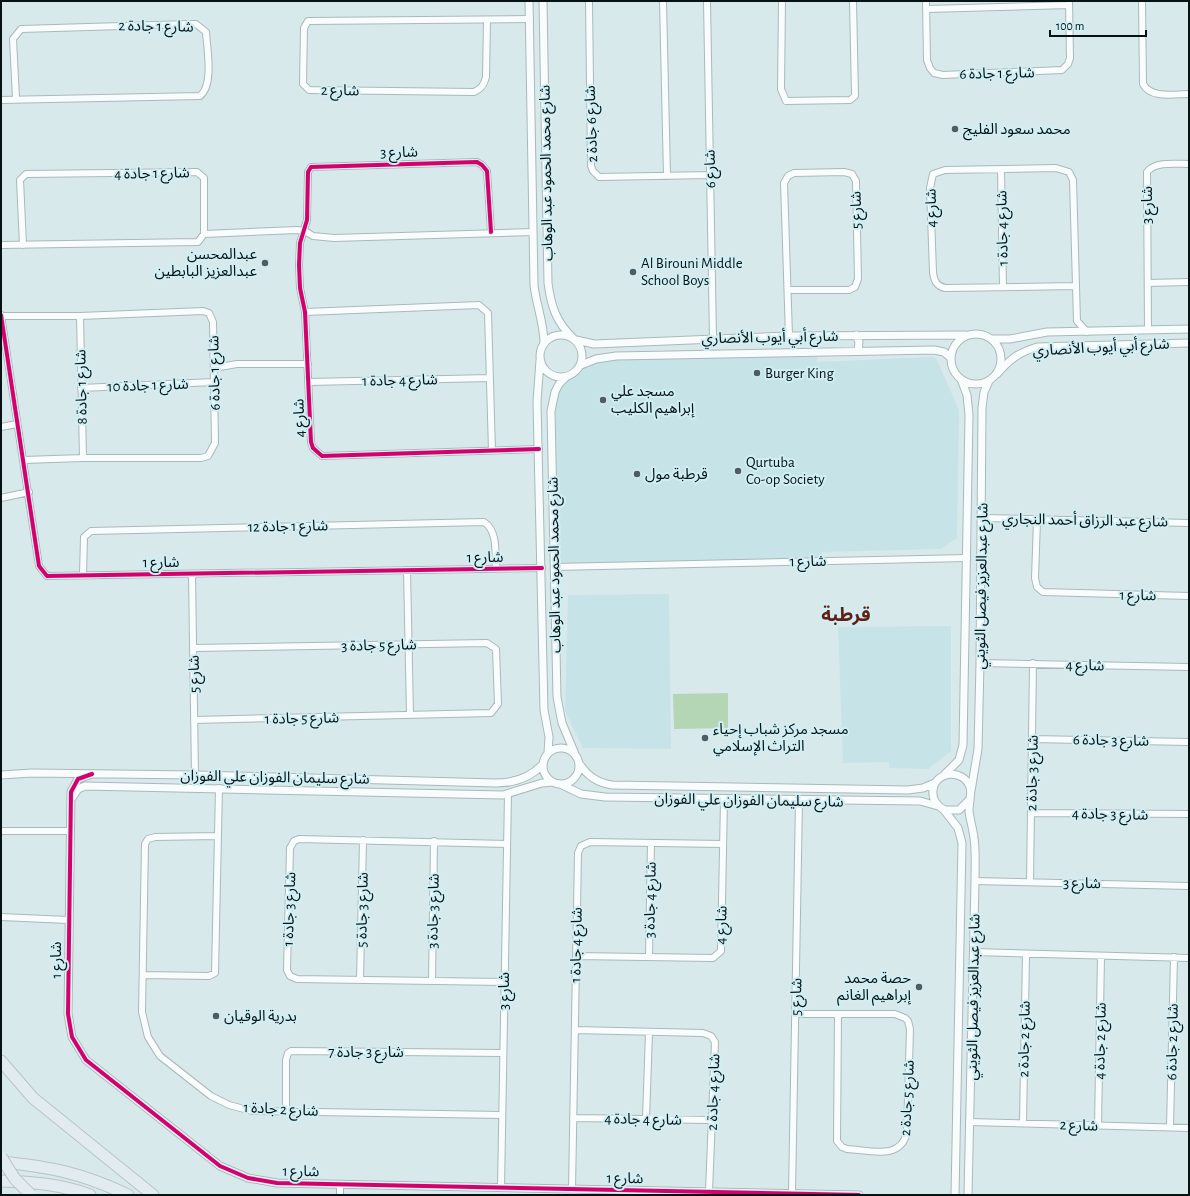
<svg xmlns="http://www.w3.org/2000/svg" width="1190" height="1196" font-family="'Alegreya Sans','Noto Sans Arabic',sans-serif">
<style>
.built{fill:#c6e3e8}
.green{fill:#b4d6b4}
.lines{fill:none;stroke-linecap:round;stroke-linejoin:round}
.minor-casing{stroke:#abb8ba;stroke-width:8}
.tertiary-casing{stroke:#abb8ba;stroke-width:9}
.motorway-casing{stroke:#bac3c4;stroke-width:13}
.minor{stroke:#f9fcfc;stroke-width:6}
.tertiary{stroke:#f9fcfc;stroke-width:7}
.motorway{stroke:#e2ebef;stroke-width:11}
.motorway-bridge-casing{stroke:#bac3c4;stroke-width:13;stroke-linecap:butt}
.motorway-bridge{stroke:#e2ebef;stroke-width:11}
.cycleway-casing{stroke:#d0eff4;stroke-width:6}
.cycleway{stroke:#d6006c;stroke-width:4}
.poi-dot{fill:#505d60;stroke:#d0eff4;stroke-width:1.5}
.labels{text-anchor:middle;stroke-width:4;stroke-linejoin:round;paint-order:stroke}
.street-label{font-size:15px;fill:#071214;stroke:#d0eff4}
.poi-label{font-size:15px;fill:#071214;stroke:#d0eff4;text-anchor:start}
.district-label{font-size:19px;font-weight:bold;fill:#621f12;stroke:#d0eff4}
</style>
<rect width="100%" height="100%" fill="#d8e9ec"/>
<path class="built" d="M817 351V362L932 357 936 358 959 410 957 538 941 549 822 552 823 561 554 567 552 401 566 377 573 374 581 365 596 359Z
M669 594 671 749 583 748 565 711 568 595Z
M951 626V751L928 769 889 768V762L843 763 838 627Z"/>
<path class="green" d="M728 693V728L674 729 673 694Z"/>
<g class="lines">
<defs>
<path id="minor" d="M589 1 591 166 593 171 599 177 710 175
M663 1 667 176
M707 1 713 338
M782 1 781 89 786 101 850 100 855 96 853 1
M926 1 927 60 930 68 934 73 943 75 1062 70 1068 64 1070 58 1069 1
M1142 1 1143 84C1151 99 1174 94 1189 94
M927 9 1069 5
M487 20 486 77C484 85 481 89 474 92L309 90 303 84 304 28 308 21 530 19
M1 100 200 96C214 85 207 49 206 32L196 24H189L21 29 13 39 16 98
M1001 169 1003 287
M491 232 487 171 482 165 477 162 311 167 308 172 307 220 300 243 299 265 300 288 305 312 311 442 313 448 322 456 539 449
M204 234 297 230 305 231 313 236 334 238 533 232
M1 245 198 242 204 234V178L197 172 26 174 20 180 23 245
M1148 283 1189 282
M1075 286 945 288C936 286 934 280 933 272L930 188 933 174 945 170 1056 168 1069 172 1073 180 1077 321 1087 332
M788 290H849L855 287 858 279 856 181 852 174 844 172 794 173 788 176 784 183 789 336
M305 312 479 305 488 313 492 451
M1 315 39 566 47 576 542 568
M1 316H80L203 311 209 313 213 322 215 443 208 456 201 458H83L24 460
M80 316 83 458
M1148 330 1147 172C1155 161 1177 164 1189 164
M214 368 237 364H308
M309 382 490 378
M81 388 214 382
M1 427 17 424
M1 498 29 492
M982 518 1189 523
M1037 520 1035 578 1037 587 1043 592 1189 596
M554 567 967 558
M407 570 410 715
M192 574 195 775
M83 575 84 537 91 531 484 522C498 531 495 553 496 568
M193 648 487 643 496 649 498 704 491 713 194 720
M980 663 1189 667
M1032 739 1189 742
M1031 813 1189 814
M1 831H70
M217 836 155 837 148 839 145 844 142 1012 148 1037 160 1056 211 1096 229 1105 252 1111 502 1115
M975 881 1189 886
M1030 882 1033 663
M1 917 68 920
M974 952 1189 958
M576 956 713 958 721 951 724 800
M649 956 651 843
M143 975 209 976 215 973 219 788
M360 980 363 840
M432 981 434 841
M504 982 297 979 290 976 287 970 290 848 294 841 299 839 507 844
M796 1014H895L905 1018 908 1021 910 1029 907 1132C901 1161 870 1150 847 1149L842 1147 837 1141 838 1014
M575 1030 703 1033 711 1036 715 1042 709 1191
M286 1111V1060L288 1053 291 1051 503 1053
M573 1118 712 1120
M646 1119 649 1032
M969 1122 1189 1128
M1023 1123 1026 954
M1098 1126 1101 956
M1170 1127 1174 957
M501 1187 508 794
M572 1189 578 853 581 846 590 842 723 844
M792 1193 799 801
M340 1195V1184"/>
<path id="tertiary" d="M529 1 534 285C536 304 544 323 544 343
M543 1 548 283C551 306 556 322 573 338
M951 359a25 25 0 1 1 50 0a25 25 0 1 1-50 0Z
M540 356a21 21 0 1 1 42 0a21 21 0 1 1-42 0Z
M856 335 859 342 858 350
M992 339H1010L1047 332 1189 329
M576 340 594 344 789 336 965 335
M540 360 537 402 544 710 549 737 548 753
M581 365 596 359 616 356 934 350 944 352 951 358
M997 374C1009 360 1019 352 1037 347L1189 343
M566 377 559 384 555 392 551 411 557 697 562 723 575 754
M543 766a18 18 0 1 1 36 0a18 18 0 1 1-36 0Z
M579 763C587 776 597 783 612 785L908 790 923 788 935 783
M92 774 78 779 71 792 68 1014 72 1037 86 1060 220 1166 248 1178 277 1183 859 1195
M945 774 959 760 963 745 969 415 967 395 961 379
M1 775 32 773 195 775 496 783C515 783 530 778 543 764
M560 784 581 794 605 797 920 801 938 806
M971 791 978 749 980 663 982 408 984 392 989 381
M72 798 78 789 85 786 503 795 542 783 552 782
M944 810 958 828 962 843 955 1195
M968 1195 975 881C975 867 976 852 974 838 973 829 970 820 969 811 969 803 972 794 970 787 963 768 934 771 933 791 932 800 938 807 945 810H959L969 800"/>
<path id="motorway" d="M1 1061 33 1098 153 1195
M1 1162C51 1167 82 1173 128 1195
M1 1181C32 1182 61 1184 90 1195"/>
</defs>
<use href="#minor" class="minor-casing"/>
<use href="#tertiary" class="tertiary-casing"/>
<use href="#motorway" class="motorway-casing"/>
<use href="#minor" class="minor"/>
<use href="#tertiary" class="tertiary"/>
<use href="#motorway" class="motorway"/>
<defs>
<path id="motorway-bridge" d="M1 1157 15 1179 31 1195"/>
</defs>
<use href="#motorway-bridge" class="motorway-bridge-casing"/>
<use href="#motorway-bridge" class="motorway-bridge"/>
<defs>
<path id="cycleway" d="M491 232 487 171 482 165 477 162 311 167 308 172 307 220 300 243 299 265 300 288 305 312 311 442 313 448 322 456 539 449
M1 315 39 566 47 576 542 568
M92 774 78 779 71 792 68 1014 72 1037 86 1060 220 1166 248 1178 277 1183 859 1195"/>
</defs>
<use href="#cycleway" class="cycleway-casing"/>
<use href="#cycleway" class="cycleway"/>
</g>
<g class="poi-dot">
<circle cx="955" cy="129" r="4"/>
<circle cx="265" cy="263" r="4"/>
<circle cx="633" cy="272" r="4"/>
<circle cx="757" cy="373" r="4"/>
<circle cx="603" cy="400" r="4"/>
<circle cx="738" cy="471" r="4"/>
<circle cx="637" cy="474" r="4"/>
<circle cx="705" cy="738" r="4"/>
<circle cx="919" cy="987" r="4"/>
<circle cx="216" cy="1016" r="4"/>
</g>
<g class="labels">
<g class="street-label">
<text transform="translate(156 26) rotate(1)" y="5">شارع 1 جادة 2</text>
<text transform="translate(997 73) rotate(-1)" y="5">شارع 1 جادة 6</text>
<text transform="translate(340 90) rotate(1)" y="5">شارع 2</text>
<text transform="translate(591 124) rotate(-92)" y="5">شارع 6 جادة 2</text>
<text transform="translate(399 152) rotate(-1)" y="5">شارع 3</text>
<text transform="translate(710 169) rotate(-91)" y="5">شارع 6</text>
<text transform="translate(152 173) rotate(-1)" y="5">شارع 1 جادة 4</text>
<text transform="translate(546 173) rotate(-91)" y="5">شارع محمد الحمود عبد الوهاب</text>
<text transform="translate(1147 205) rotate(-90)" y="5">شارع 3</text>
<text transform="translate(931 208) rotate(-91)" y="5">شارع 4</text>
<text transform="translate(856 210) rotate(-91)" y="5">شارع 5</text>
<text transform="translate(1002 228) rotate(-91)" y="5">شارع 4 جادة 1</text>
<text transform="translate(770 337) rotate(-1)" y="5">شارع أبي أيوب الأنصاري</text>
<text transform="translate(1101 347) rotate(-3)" y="5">شارع أبي أيوب الأنصاري</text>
<text transform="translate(214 373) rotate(-91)" y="5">شارع 1 جادة 6</text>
<text transform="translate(400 380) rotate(-1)" y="5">شارع 4 جادة 1</text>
<text transform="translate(148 385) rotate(-2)" y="5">شارع 1 جادة 10</text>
<text transform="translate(81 387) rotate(-91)" y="5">شارع 1 جادة 8</text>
<text transform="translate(299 418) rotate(-92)" y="5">شارع 4</text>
<text transform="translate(1085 520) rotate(1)" y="5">شارع عبد الرزاق أحمد النجاري</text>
<text transform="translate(288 526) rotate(-1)" y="5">شارع 1 جادة 12</text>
<text transform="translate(485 557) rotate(-1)" y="5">شارع 1</text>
<text transform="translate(808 561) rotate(-1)" y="5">شارع 1</text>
<text transform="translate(161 562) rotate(-1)" y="5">شارع 1</text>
<text transform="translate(554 565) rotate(-91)" y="5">شارع محمد الحمود عبد الوهاب</text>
<text transform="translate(981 586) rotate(-89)" y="5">شارع عبدالعزيز فيصل الثويني</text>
<text transform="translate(1138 595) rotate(1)" y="5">شارع 1</text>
<text transform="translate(379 645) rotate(-1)" y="5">شارع 5 جادة 3</text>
<text transform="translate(1085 665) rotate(1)" y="5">شارع 4</text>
<text transform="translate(194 674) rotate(-91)" y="5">شارع 5</text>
<text transform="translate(302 718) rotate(-1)" y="5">شارع 5 جادة 1</text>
<text transform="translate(1111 740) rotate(1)" y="5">شارع 3 جادة 6</text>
<text transform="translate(1032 773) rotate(-89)" y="5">شارع 3 جادة 2</text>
<text transform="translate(275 777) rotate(1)" y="5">شارع سليمان الفوزان علي الفوزان</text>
<text transform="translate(749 800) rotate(1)" y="5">شارع سليمان الفوزان علي الفوزان</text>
<text transform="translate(1110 814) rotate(1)" y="5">شارع 3 جادة 4</text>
<text transform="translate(1082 883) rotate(1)" y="5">شارع 3</text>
<text transform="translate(650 900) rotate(-89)" y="5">شارع 4 جادة 3</text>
<text transform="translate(289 909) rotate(-88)" y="5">شارع 3 جادة 1</text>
<text transform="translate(362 910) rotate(-89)" y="5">شارع 3 جادة 5</text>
<text transform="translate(433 911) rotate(-89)" y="5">شارع 3 جادة 3</text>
<text transform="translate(721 925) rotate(-88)" y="5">شارع 4</text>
<text transform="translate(576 945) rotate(-89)" y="5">شارع 4 جادة 1</text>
<text transform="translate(56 960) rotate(-90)" y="5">شارع 1</text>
<text transform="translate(504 991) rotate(-90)" y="5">شارع 3</text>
<text transform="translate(796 997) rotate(-89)" y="5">شارع 5</text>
<text transform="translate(973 997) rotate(-89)" y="5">شارع عبدالعزيز فيصل الثويني</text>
<text transform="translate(1024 1039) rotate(-89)" y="5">شارع 2 جادة 2</text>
<text transform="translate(1100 1041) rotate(-89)" y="5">شارع 2 جادة 4</text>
<text transform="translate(1172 1042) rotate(-89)" y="5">شارع 2 جادة 6</text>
<text x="366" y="1057">شارع 3 جادة 7</text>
<text transform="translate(713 1092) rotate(-88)" y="5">شارع 4 جادة 2</text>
<text transform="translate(907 1098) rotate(-87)" y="5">شارع 5 جادة 2</text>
<text transform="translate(281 1109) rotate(3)" y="5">شارع 2 جادة 1</text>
<text transform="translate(643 1119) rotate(1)" y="5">شارع 4 جادة 4</text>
<text transform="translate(1079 1125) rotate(2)" y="5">شارع 2</text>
<text transform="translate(301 1171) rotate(1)" y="5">شارع 1</text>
<text transform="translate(625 1178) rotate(1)" y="5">شارع 1</text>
</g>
<g class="poi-label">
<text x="963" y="134">محمد سعود الفليج</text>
<text x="257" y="259" text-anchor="end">عبدالمحسن<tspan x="257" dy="17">عبدالعزيز البابطين</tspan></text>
<text x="641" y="268">Al Birouni Middle<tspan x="641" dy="17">School Boys</tspan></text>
<text x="765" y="378">Burger King</text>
<text x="611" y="396">مسجد علي<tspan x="611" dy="17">إبراهيم الكليب</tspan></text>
<text x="746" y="467">Qurtuba<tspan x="746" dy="17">Co-op Society</tspan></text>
<text x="645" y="479">قرطبة مول</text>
<text x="713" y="734">مسجد مركز شباب إحياء<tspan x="713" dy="17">التراث الإسلامي</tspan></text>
<text x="911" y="983" text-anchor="end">حصة محمد<tspan x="911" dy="17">إبراهيم الغانم</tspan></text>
<text x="224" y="1021">بدرية الوقيان</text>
</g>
<g class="district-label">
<text x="846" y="621">قرطبة</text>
</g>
</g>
<rect width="1190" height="1196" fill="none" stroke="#071214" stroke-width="4"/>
<path d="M1050 30v6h96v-6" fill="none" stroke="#071214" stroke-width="2"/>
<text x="1056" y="30" font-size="12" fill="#071214" stroke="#d0eff4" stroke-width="3" paint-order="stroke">100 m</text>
</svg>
